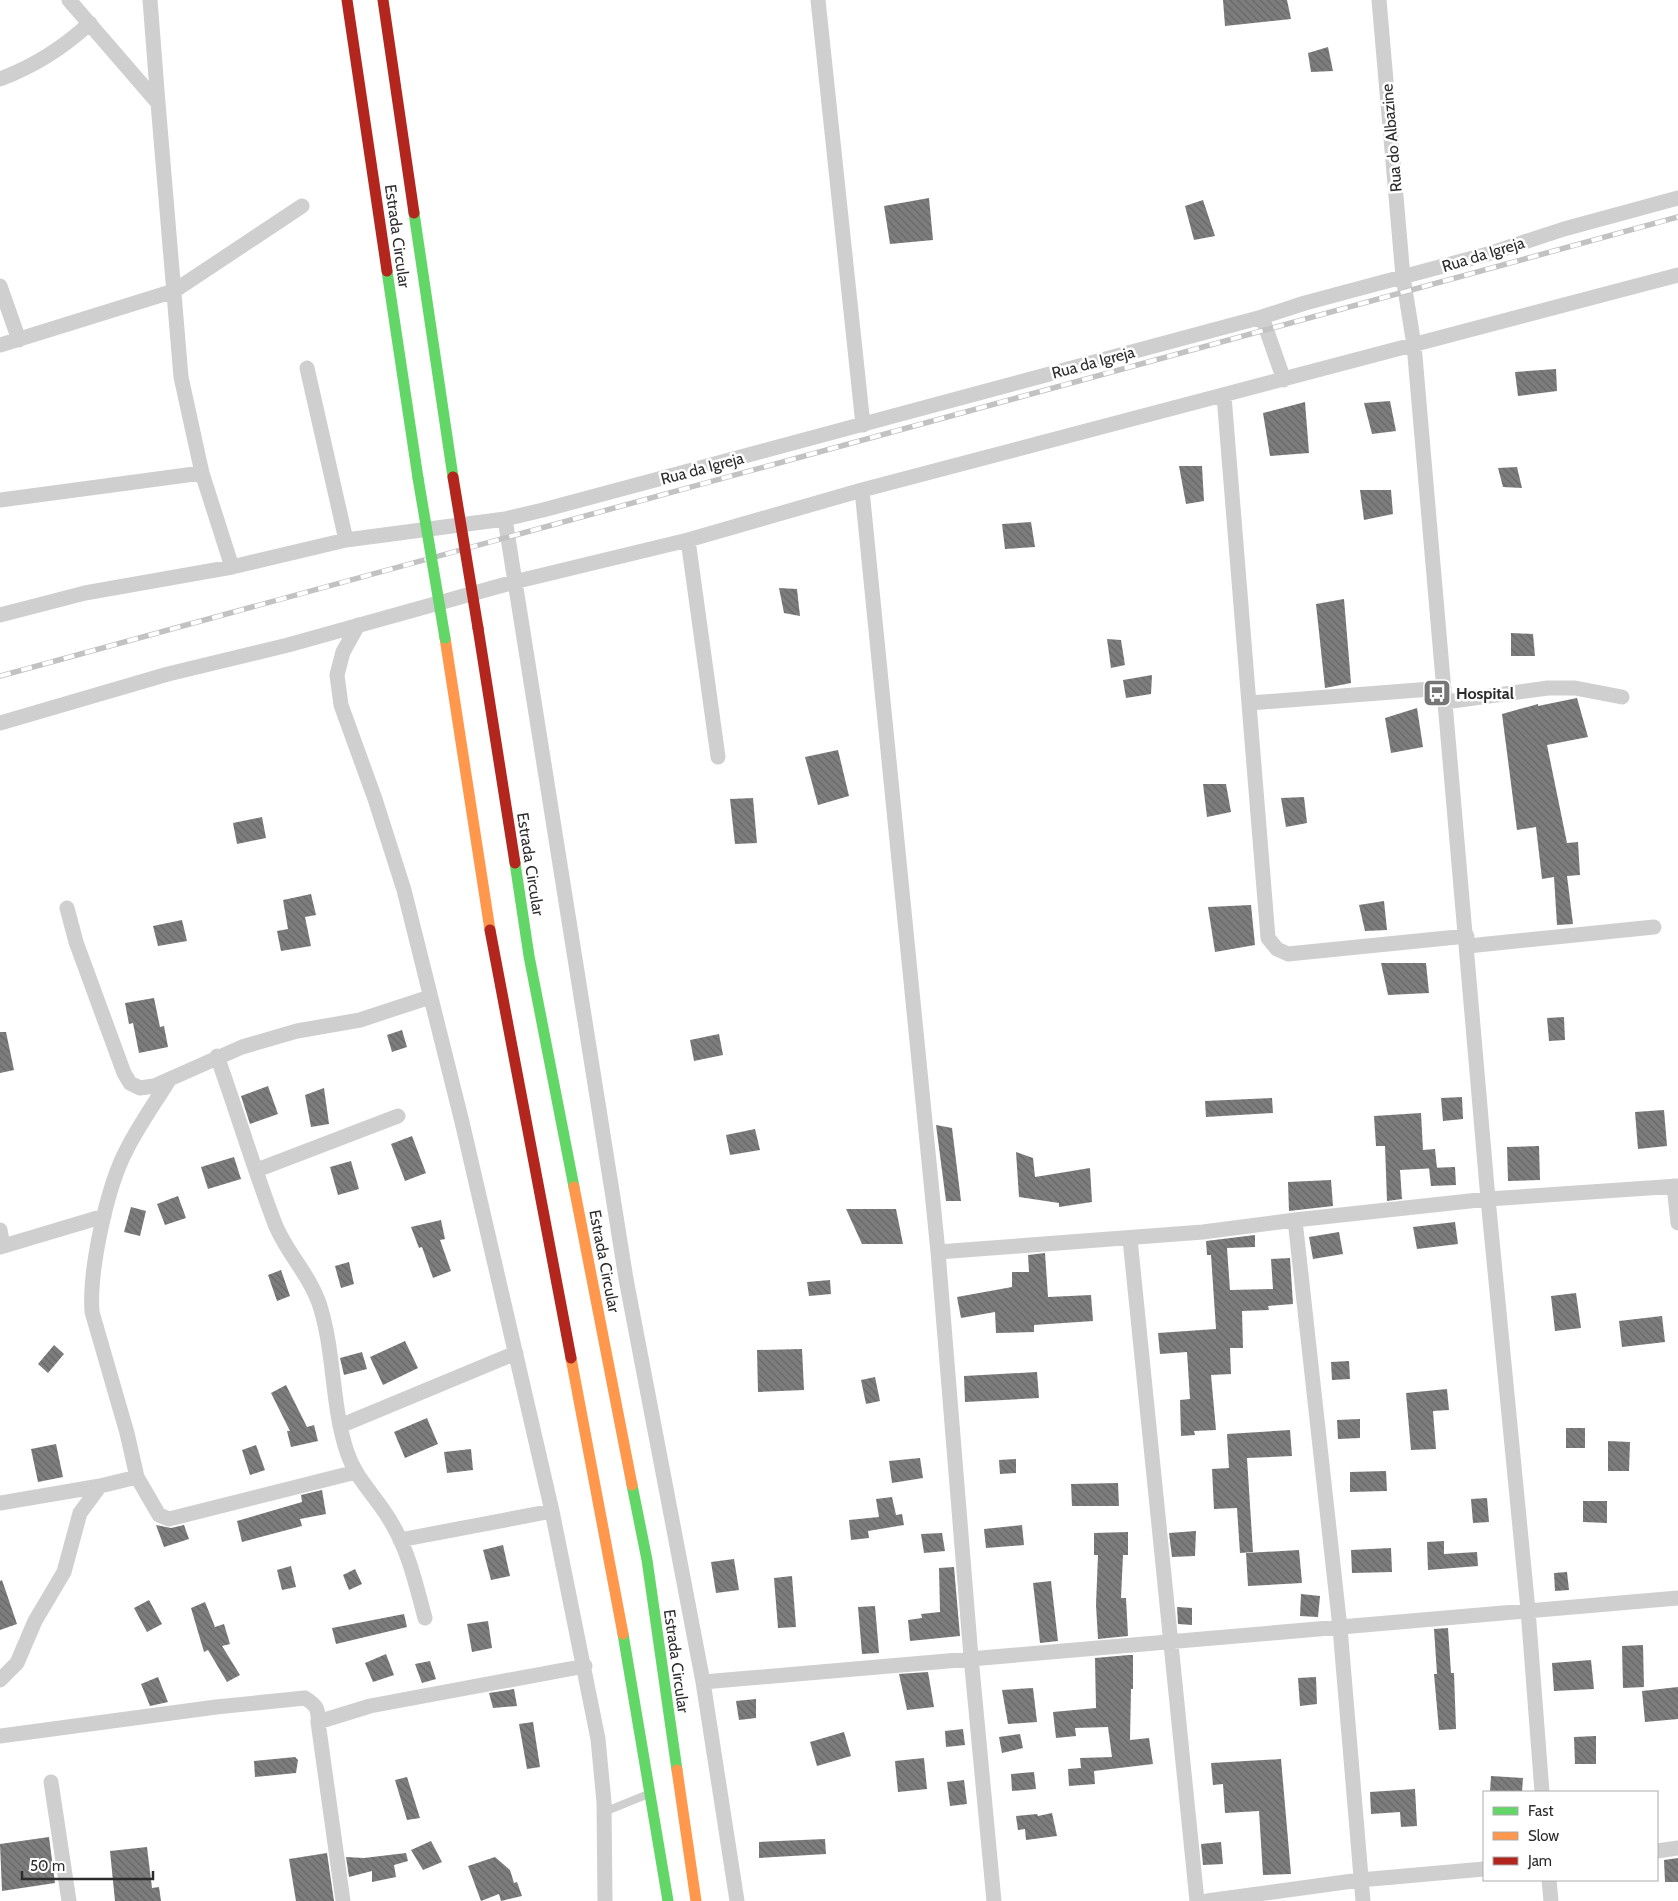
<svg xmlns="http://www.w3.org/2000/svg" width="1678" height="1901" font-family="Cabin,sans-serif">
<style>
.building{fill:url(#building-back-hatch)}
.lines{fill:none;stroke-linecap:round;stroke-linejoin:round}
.lane{stroke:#cfcfcf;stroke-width:8}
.street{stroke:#cfcfcf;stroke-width:15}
.fast{stroke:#63d668;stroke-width:11}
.slow{stroke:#ff974d;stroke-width:11}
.jam{stroke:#b3261e;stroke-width:11}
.rail-casing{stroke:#c2c2c2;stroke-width:5.5}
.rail{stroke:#fff;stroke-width:4;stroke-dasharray:11;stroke-linecap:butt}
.fast-bridge{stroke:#63d668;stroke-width:11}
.jam-bridge{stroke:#b3261e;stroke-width:11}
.labels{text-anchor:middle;stroke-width:5;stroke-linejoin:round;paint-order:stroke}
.street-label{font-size:16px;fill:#2c2c2c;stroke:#fff}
.poi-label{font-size:16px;font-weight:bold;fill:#2c2c2c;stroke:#fff;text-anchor:start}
</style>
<defs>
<pattern id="building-back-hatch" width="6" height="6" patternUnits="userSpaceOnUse" patternTransform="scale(1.25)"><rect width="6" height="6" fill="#7d7d7d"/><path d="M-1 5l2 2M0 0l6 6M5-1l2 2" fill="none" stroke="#676767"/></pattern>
</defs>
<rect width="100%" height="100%" fill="#fff"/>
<path class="building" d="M1223 0H1287L1291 19 1225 26Z
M1328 47 1333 71 1311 72 1308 53Z
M929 198 933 240 890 244 884 206Z
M1203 200 1215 236 1194 240 1185 206Z
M1556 369 1557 391 1518 396 1515 372Z
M1390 401 1396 431 1372 434 1364 403Z
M1305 402 1309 453 1270 456 1263 413Z
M1179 466H1202L1204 501 1186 504Z
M1517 467 1522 488 1503 487 1498 468Z
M1360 490H1391L1393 514 1364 520Z
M1031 522 1035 547 1005 549 1002 524Z
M779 588 797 589 800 616 784 613Z
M1344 599 1351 683 1325 688 1316 604Z
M1511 633 1533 634 1535 656H1511Z
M1107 639 1121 640 1125 665 1111 668Z
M1152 675 1151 694 1126 698 1123 680Z
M1577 698 1588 737 1547 745 1567 843 1578 842 1580 875 1567 876 1573 924 1557 925 1554 877 1542 879 1536 827 1517 830 1502 714 1538 704V706Z
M1417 708 1423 747 1391 753 1385 718Z
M838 750 849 796 818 805 805 757Z
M1203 784H1226L1231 812 1207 817Z
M1304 797 1307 823 1286 827 1281 798Z
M753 798 757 843 735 844 730 799Z
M262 817 266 838 237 844 233 823Z
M311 894 316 915 305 917 311 946 281 951 277 931 288 929 283 900Z
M1384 901 1387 930 1365 931 1359 905Z
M1251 905 1255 945 1215 952 1208 907Z
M182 920 187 941 158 946 153 926Z
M1381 963H1426L1429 993 1388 995Z
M154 998 160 1027 164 1026 168 1047 139 1053 133 1023 129 1024 125 1003Z
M1564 1017 1565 1040 1549 1041 1547 1018Z
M402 1030 407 1047 392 1052 387 1035Z
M0 1032H6L14 1070 0 1073Z
M719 1034 723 1055 694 1061 690 1040Z
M268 1086 278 1114 250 1124 241 1096Z
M324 1088 329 1124 311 1127 305 1095Z
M1462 1097 1463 1119 1443 1121 1441 1098Z
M1272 1098 1273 1113 1206 1117 1205 1101Z
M1664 1110 1667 1146 1638 1149 1635 1112Z
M1421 1113 1423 1150 1435 1149 1437 1168 1400 1170 1402 1199 1387 1201 1385 1146H1376L1374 1116Z
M936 1125 952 1128 961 1201H946Z
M755 1129 760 1150 730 1155 726 1135Z
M412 1136 426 1173 405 1181 391 1144Z
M1539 1146 1540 1180 1508 1181 1507 1147Z
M1016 1152 1033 1158 1035 1177 1090 1168 1092 1202 1059 1207V1203L1019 1197Z
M234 1157 241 1179 208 1189 201 1167Z
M351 1161 359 1189 338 1195 330 1167Z
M1455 1167 1456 1185 1431 1186 1429 1168Z
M1331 1180 1333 1206 1289 1211 1288 1182Z
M178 1196 186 1218 165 1225 157 1204Z
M131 1207 146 1211 140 1236 124 1232Z
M846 1209H896L903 1244H862Z
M441 1220 445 1239 440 1240 451 1271 433 1278 422 1247 419 1248 411 1227Z
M1455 1222 1458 1244 1417 1249 1413 1227Z
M1339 1232 1343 1254 1313 1259 1309 1237Z
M1255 1235V1247L1227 1248 1230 1290 1273 1289 1271 1259 1290 1258 1293 1304 1268 1306 1269 1310 1242 1311 1243 1348H1230L1231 1374 1211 1375 1216 1430 1194 1431 1195 1435 1181 1436 1180 1400 1190 1399 1187 1352 1160 1354 1158 1333 1216 1329 1211 1255H1207L1206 1241Z
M1045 1253 1048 1297 1091 1295 1093 1321 1034 1325V1332L996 1333 995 1312 961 1318 957 1297 1012 1287V1272H1029L1028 1255Z
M349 1262 354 1284 341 1288 335 1266Z
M281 1270 290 1296 277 1301 268 1275Z
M830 1280 831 1294 809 1296 807 1282Z
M1576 1293 1581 1328 1555 1331 1551 1296Z
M1662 1316 1665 1342 1622 1347 1619 1321Z
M405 1341 418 1368 383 1385 370 1357Z
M54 1345 64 1354 48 1373 38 1364Z
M802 1349 804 1390 758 1392 757 1350Z
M362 1352 367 1369 344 1375 340 1358Z
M1349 1361 1350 1379 1332 1380 1331 1362Z
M1037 1372 1039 1398 965 1402 964 1376Z
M875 1377 880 1401 866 1404 861 1380Z
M286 1385 307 1427 314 1425 318 1441 291 1447 287 1431H290L271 1393Z
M1447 1389 1449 1410 1433 1411 1436 1449 1411 1450 1406 1393Z
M427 1418 438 1444 405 1458 394 1432Z
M1360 1419V1438L1338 1439 1337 1420Z
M1566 1428H1585V1448H1566Z
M1290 1430 1292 1456 1247 1458 1253 1552 1240 1553 1237 1508 1214 1509 1212 1469 1229 1468 1227 1434Z
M1608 1441 1630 1442 1629 1471H1608Z
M56 1444 63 1477 38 1482 31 1449Z
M256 1445 265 1470 250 1475 242 1450Z
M471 1449 473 1470 447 1473 444 1452Z
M920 1458 923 1478 892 1483 889 1461Z
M1016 1459V1473L1000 1474 999 1460Z
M1386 1471 1387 1491 1350 1492V1472Z
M1118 1483 1119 1506H1072L1071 1484Z
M322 1490 326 1514 300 1519 302 1526 242 1542 237 1521 302 1502 301 1495Z
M892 1497 896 1515 902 1514 904 1525 868 1531 869 1538 851 1540 849 1520 879 1517 876 1499Z
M1487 1498 1489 1522 1473 1523 1471 1499Z
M1583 1501H1607V1523L1583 1522Z
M156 1525 171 1528 184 1525 189 1539 164 1547Z
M1022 1525 1024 1545 986 1548 984 1529Z
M1196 1531 1195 1556 1172 1557 1169 1533Z
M1128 1532V1555H1123L1121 1598H1126L1128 1636 1098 1639 1096 1605 1098 1555H1094V1533Z
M942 1533 945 1551 924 1553 921 1534Z
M1444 1541V1554L1477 1552 1478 1566 1428 1570 1427 1542Z
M503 1545 510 1576 491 1580 483 1550Z
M1391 1548 1392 1572 1352 1573 1351 1550Z
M1299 1550 1302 1583 1248 1586 1246 1553Z
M734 1559 739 1590 716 1593 711 1562Z
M291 1566 296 1587 282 1590 277 1570Z
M954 1567 960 1636 910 1641 908 1620 922 1618 921 1614 940 1612 939 1568Z
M355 1569 362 1584 349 1590 343 1575Z
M1567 1572 1569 1590 1555 1591 1554 1573Z
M792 1576 796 1627 778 1628 774 1578Z
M2 1580 17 1624 0 1630V1581Z
M1051 1581 1058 1641 1040 1643 1033 1583Z
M1301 1594 1320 1596 1318 1617 1300 1616Z
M149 1600 162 1624 147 1632 134 1608Z
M205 1602 215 1627 224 1624 230 1644 222 1646 240 1675 227 1682 208 1650 204 1652 191 1608Z
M875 1606 879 1653 862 1654 858 1607Z
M1177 1607 1192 1608V1625L1178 1624Z
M404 1614 407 1627 336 1644 332 1628Z
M488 1621 492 1648 472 1652 467 1624Z
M1448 1628 1451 1673H1454L1456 1729 1439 1730 1434 1674H1437L1434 1629Z
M1643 1645 1644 1687 1623 1688 1622 1646Z
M386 1654 394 1675 373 1682 365 1663Z
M1129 1655H1133V1689H1131L1130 1740 1149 1738 1153 1764 1094 1771 1095 1784 1069 1786 1068 1769 1081 1768 1080 1758 1112 1757 1108 1727 1075 1728 1076 1736 1056 1738 1053 1712 1096 1708 1095 1658Z
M1591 1660 1594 1689 1554 1691 1552 1663Z
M430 1661 436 1679 422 1683 415 1664Z
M928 1672 934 1707 907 1710 899 1674Z
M158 1677 168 1702 150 1706 141 1684Z
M1316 1677 1317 1704 1300 1706 1298 1678Z
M1678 1687V1719L1645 1722 1642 1691Z
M1033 1688 1037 1722 1008 1724 1002 1690Z
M514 1689 517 1706 493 1708 489 1693Z
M756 1699V1718L739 1720 736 1701Z
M533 1722 540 1767 527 1769 519 1724Z
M963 1729 965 1745 946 1747 945 1731Z
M844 1732 851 1756 817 1766 810 1742Z
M1020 1734 1023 1748 1002 1753 999 1737Z
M1596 1736V1764H1575L1574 1737Z
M295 1757 298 1760 296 1773 255 1777 254 1761Z
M924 1758 927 1789 898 1792 895 1761Z
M1281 1759 1291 1874 1263 1875 1259 1811 1225 1813 1223 1784 1213 1785 1211 1763Z
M1034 1772 1036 1789 1012 1791 1011 1774Z
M1491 1776 1523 1778 1522 1792H1490Z
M407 1777 420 1818 407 1820 395 1780Z
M964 1780 967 1804 950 1806 947 1782Z
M1415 1789 1417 1826 1401 1827 1400 1812 1371 1814 1370 1792Z
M1052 1813 1057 1836 1026 1840 1025 1829 1018 1830 1016 1816 1037 1814 1038 1816Z
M49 1837 55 1883 2 1891 0 1844Z
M825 1839 826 1854 759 1858V1842Z
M431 1841 442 1862 423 1870 411 1850Z
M1221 1842 1223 1864 1203 1865 1201 1844Z
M147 1847 152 1888 159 1887 161 1901H115L110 1851Z
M327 1853 334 1901H296L289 1859Z
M406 1853 408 1861 394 1865 396 1877 372 1882V1871L349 1877 346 1857 364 1858Z
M495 1857 510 1870 514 1883 517 1882 522 1896 501 1901 499 1894 481 1901 468 1866Z
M1678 1858V1882H1665L1664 1860Z"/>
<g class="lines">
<path class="lane" d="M604 1812 646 1795"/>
<path class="street" d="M69 0 158 103 181 377 202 473 232 567
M150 0 158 103
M818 0 863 425
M1379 0 1403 277 1414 345 1488 1199 1528 1610 1542 1792
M0 79C35 66 63 48 90 23
M0 286 19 340
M1262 317 1284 380
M0 345 174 291 302 206
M307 368 346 540
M1224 396 1268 938 1277 949 1288 954 1467 936
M862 490 938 1252 971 1657 994 1901
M0 500 202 473
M505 519 626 1279 703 1682 737 1901
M688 540 718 757
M0 615 85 593 232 567 346 540 505 519 543 510 1262 317 1305 303 1488 254 1564 229 1678 198
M358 625 343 652 337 675 341 705 375 799 404 890 462 1122 552 1511 598 1739 604 1802 605 1901
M1445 702 1548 688H1575L1622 697
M1250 703 1444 688
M0 723 168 674 288 645 514 582 688 540 862 490 1678 275
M67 908 76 942 124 1073 130 1083 140 1088 154 1086 242 1047 297 1031 360 1020 430 997
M1468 946 1654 927
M217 1056C237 1112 254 1169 275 1224 286 1252 309 1274 319 1303 335 1351 331 1404 347 1452 356 1480 377 1497 391 1522 409 1552 416 1585 425 1618
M169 1080C155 1103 139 1125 127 1149 107 1186 89 1270 92 1312L127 1433 137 1477 159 1515 169 1519 356 1472
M257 1170 398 1116
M1674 1186 1678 1223
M1295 1220 1340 1628 1363 1901
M0 1230 3 1246
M1130 1239 1197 1901
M0 1247 104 1216
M938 1252 1203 1232 1295 1220 1488 1199 1678 1186
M340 1426 516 1353
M0 1503 100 1486 137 1477
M400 1540 552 1511
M0 1680 17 1663 35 1621 64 1572 80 1513 100 1486
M703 1682 1678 1598
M318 1722 370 1706 585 1666
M0 1736 216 1707 305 1698C316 1705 319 1709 318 1722L343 1901
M51 1782 69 1901
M1657 1851 1678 1848
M1549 1880 1551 1901
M1207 1901 1360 1880 1484 1869"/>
<path class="fast" d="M414 213 453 477
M387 271 418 478
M515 863 529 956 574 1187
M632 1485 647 1560 677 1770
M623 1634 668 1901"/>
<path class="slow" d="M445 638 490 930
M574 1187 632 1485
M571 1358 623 1634
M677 1770 696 1901"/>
<path class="jam" d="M347 0 387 271
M383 0 414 213
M478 628 515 863
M490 930 571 1358"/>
<defs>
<path id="rail" d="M0 676 1678 217"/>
</defs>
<use href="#rail" class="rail-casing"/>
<use href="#rail" class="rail"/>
<path class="fast-bridge" d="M418 478 445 638"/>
<path class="jam-bridge" d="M453 477 478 628"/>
</g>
<defs>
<symbol id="bus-square" viewBox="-11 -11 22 22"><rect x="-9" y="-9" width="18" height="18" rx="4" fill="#767676" stroke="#fff"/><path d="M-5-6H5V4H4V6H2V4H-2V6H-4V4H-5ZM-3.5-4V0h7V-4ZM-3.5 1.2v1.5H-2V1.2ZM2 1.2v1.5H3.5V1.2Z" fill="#fff"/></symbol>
</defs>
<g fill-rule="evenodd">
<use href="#bus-square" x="1421" y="677" width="32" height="32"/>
</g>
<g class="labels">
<g class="street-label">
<text transform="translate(1391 138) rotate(-95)" y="6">Rua do Albazine</text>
<text transform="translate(398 236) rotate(82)" y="6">Estrada Circular</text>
<text transform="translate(1483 254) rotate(-17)" y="6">Rua da Igreja</text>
<text transform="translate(1093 362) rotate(-15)" y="6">Rua da Igreja</text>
<text transform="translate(702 468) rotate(-15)" y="6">Rua da Igreja</text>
<text transform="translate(531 864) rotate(81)" y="6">Estrada Circular</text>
<text transform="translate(605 1261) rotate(79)" y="6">Estrada Circular</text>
<text transform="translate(677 1661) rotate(82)" y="6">Estrada Circular</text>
</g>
<g class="poi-label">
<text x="1456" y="699">Hospital</text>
</g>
</g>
<rect x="1483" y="1791" width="175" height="90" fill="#ffffff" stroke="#ababab"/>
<rect x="1493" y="1807" width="25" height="8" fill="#63d668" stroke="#ababab"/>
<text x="1528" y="1816" font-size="15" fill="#2c2c2c">Fast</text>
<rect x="1493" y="1832" width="25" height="8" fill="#ff974d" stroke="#ababab"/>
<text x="1528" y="1841" font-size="15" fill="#2c2c2c">Slow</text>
<rect x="1493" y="1857" width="25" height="8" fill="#b3261e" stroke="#ababab"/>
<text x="1528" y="1866" font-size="15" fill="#2c2c2c">Jam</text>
<path d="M22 1871v8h131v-8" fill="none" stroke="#2c2c2c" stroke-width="2.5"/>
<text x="30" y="1871" font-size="15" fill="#2c2c2c" stroke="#ffffff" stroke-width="4" paint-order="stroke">50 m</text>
</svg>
